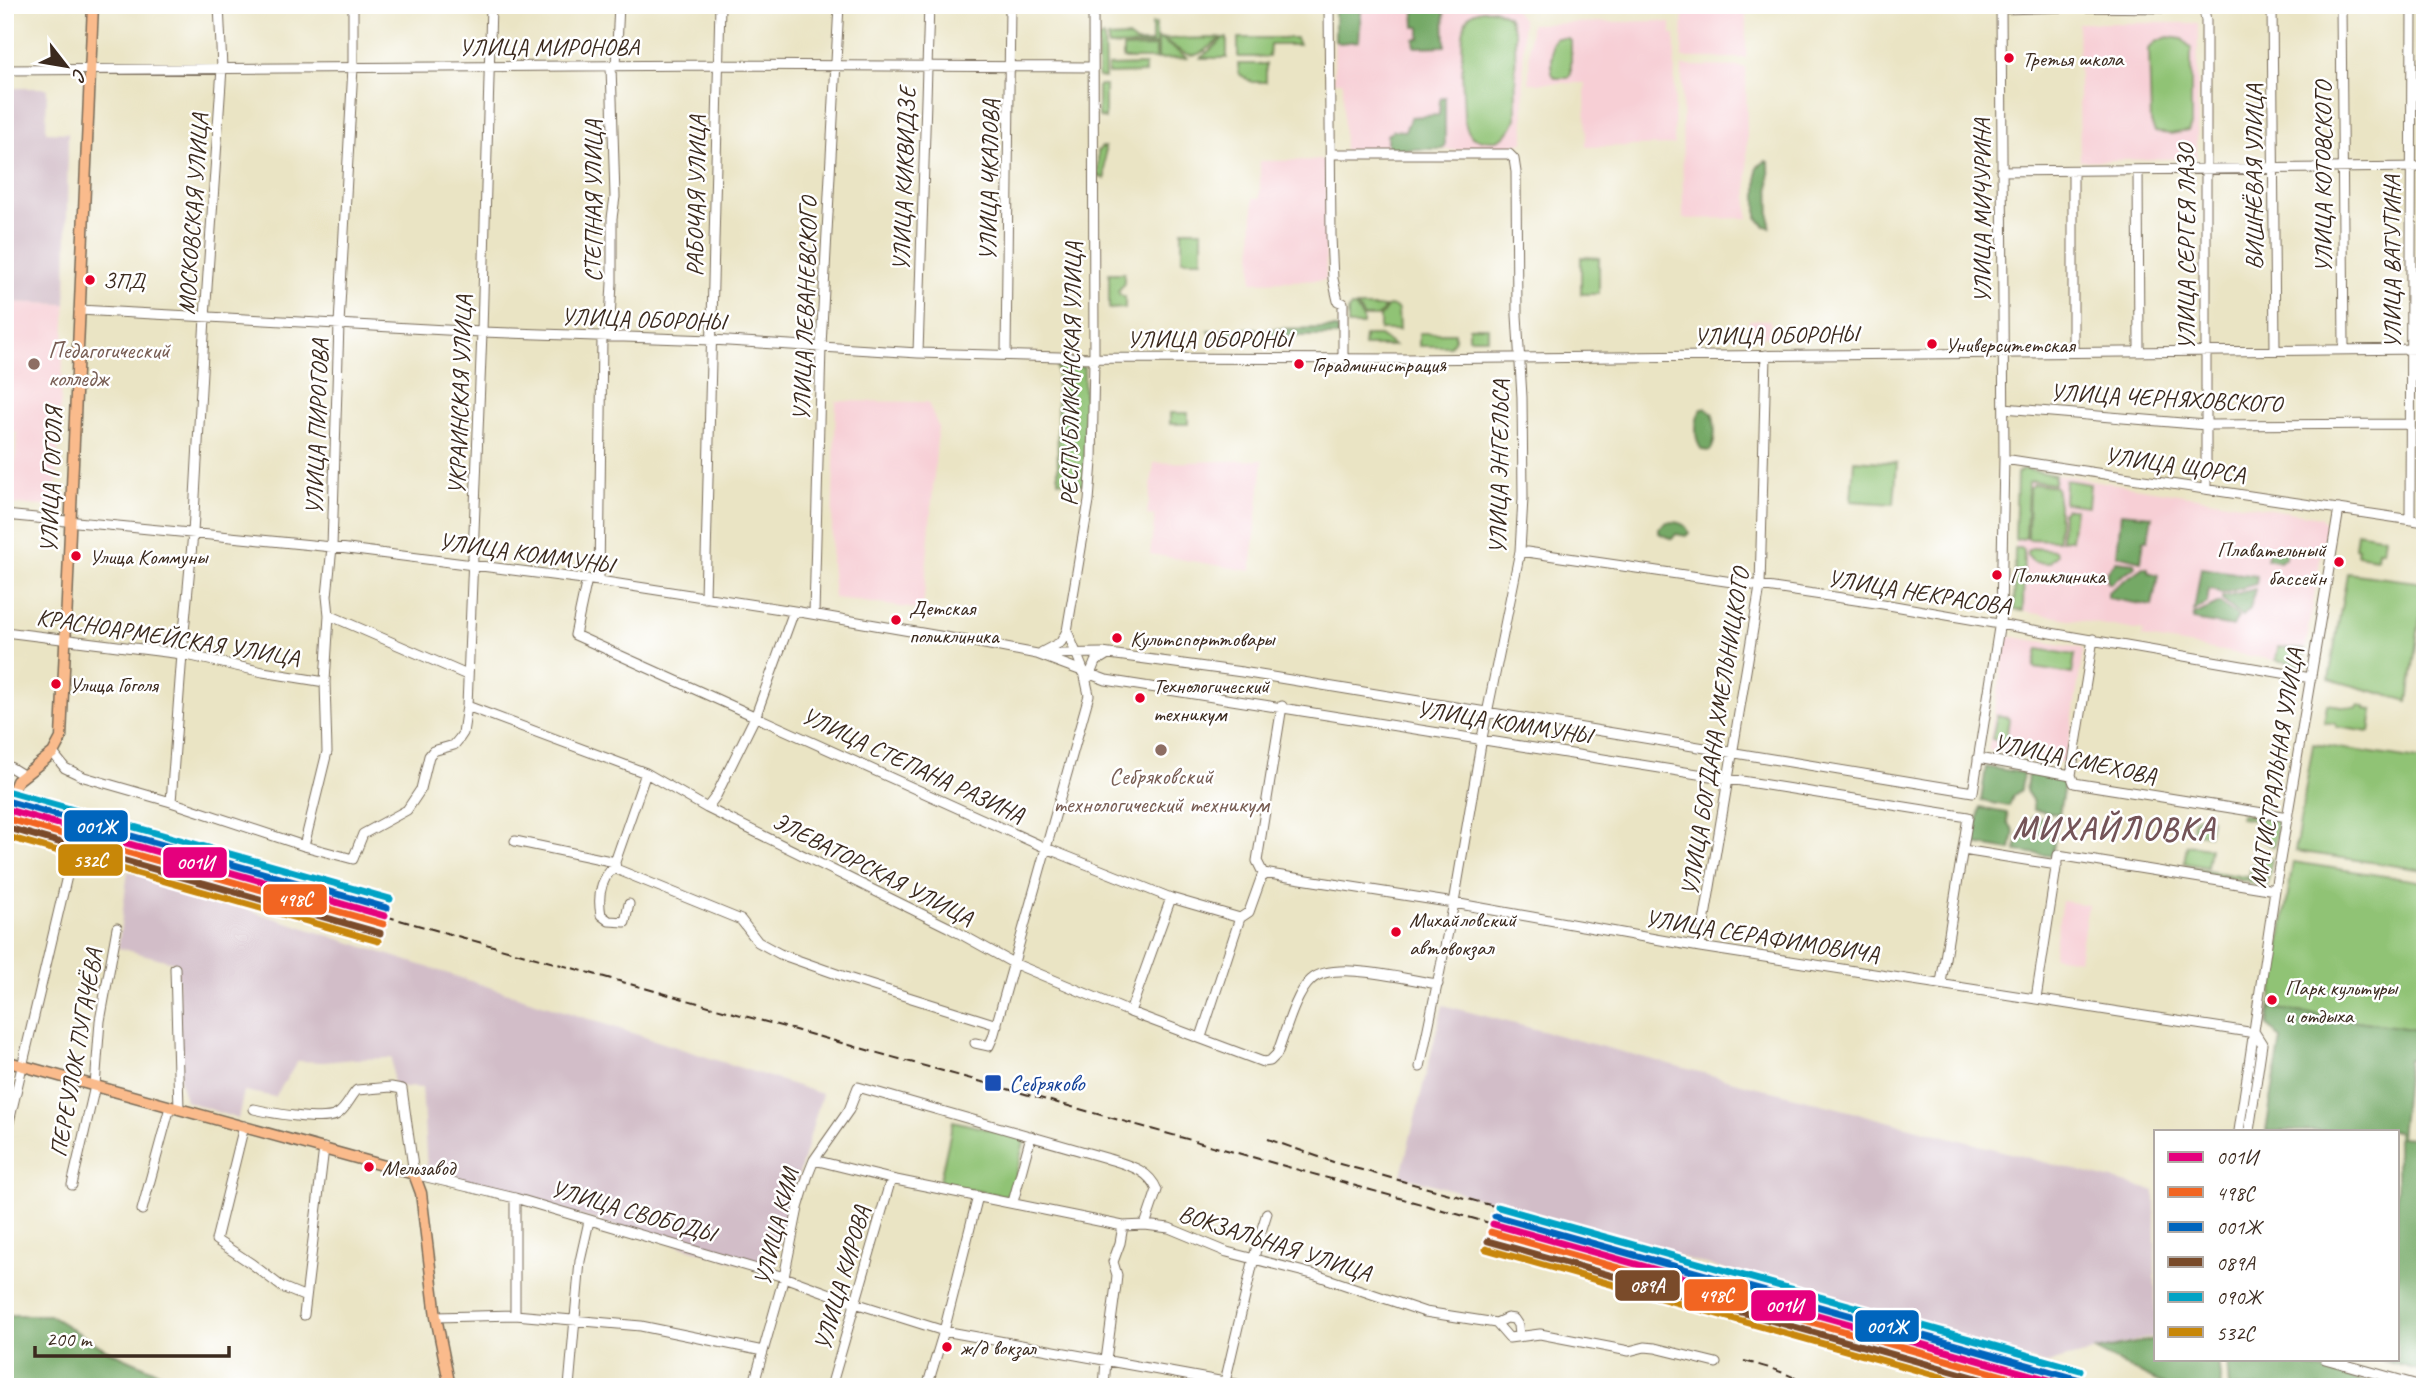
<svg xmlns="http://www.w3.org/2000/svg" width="2430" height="1392" font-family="Caveat,sans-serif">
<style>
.built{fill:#f7cfd5}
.industrial{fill:#d2bdc8}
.green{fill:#90c374;stroke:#667649;stroke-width:2}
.forest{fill:#74a966;stroke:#586a42;stroke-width:2}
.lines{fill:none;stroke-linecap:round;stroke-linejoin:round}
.minor-casing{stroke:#786b58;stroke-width:11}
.major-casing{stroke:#786b58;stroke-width:13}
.minor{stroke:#fff;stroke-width:9}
.major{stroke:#fabb8c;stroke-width:10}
.rail{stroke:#3b2a1e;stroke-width:2;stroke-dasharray:10 5;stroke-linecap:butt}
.rail-1-casing{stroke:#fff;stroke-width:12}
.rail-2-casing{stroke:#fff;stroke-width:12}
.rail-3-casing{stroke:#fff;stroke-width:12}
.rail-4-casing{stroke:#fff;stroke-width:12}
.rail-5-casing{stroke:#fff;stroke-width:12}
.rail-6-casing{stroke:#fff;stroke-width:12}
.rail-1{stroke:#e5007d;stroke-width:7}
.rail-2{stroke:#f26522;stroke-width:7}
.rail-3{stroke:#0065bd;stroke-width:7}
.rail-4{stroke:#7a4b2a;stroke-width:7}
.rail-5{stroke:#03a3c5;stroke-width:7}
.rail-6{stroke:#c88708;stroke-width:7}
.bus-dot{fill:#e4002b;stroke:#fff;stroke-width:2.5}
.education-dot{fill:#8d6e63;stroke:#fff;stroke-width:2.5}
.transit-dot{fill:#1a4fb4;stroke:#fff;stroke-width:2.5}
.labels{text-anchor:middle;stroke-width:5;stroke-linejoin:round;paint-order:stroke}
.bus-label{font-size:22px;fill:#3b2a1e;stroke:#fff;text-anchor:start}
.street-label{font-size:24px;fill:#3b2a1e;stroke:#fff}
.education-label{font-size:24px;fill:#785e54;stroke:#fff;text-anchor:start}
.transit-label{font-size:24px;fill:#164399;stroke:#fff;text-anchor:start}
.district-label{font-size:32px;font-weight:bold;letter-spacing:2px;fill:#745458;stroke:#fff}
.line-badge{stroke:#fff;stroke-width:2.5}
.badge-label{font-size:19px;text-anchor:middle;font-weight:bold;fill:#fff}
</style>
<rect width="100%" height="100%" fill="#fff"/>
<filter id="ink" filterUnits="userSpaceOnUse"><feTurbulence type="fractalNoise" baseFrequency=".0143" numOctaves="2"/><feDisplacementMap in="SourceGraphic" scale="14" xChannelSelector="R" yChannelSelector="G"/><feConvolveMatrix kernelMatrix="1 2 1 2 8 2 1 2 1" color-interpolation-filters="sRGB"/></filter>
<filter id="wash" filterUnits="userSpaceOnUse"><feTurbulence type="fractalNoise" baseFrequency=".00686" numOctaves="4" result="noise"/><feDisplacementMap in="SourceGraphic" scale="28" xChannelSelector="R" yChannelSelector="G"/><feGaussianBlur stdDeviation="1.57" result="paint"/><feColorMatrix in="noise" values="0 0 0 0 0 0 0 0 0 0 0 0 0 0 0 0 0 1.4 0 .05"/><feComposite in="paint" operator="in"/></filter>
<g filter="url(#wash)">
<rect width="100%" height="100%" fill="#eae4c4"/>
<path class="built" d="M1174 5H1309V7L1174 8Z
M1335 5H1511L1523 20 1524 141 1503 150H1344L1343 82H1334Z
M1683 5H1746V58H1682Z
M1656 21 1671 23V35H1675L1674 145 1586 147 1585 83H1529L1530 24Z
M2078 23H2198L2197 158 2080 161Z
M1682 66 1746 67 1748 218 1683 219Z
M1326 160V280L1252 282 1253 198H1260V161Z
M5 302 66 304 55 507 12 504 17 433 5 431Z
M1749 320H1770V336H1749Z
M836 401 928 402 938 427 923 610 834 598 831 562Z
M1263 460 1251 571 1150 554 1155 516 1147 515 1154 463Z
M2023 469 2320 517 2326 524 2303 665 2142 637 2143 631 2014 610 2017 473Z
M2007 636 2081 648 2083 651 2066 763 1988 750Z
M2062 901 2088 905 2079 960 2053 956Z"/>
<path class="industrial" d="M5 88H47L46 132 68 133 66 304 5 302Z
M128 871 822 1094 771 1272 427 1171 422 1088 393 1086 392 1058 354 1059 324 1062 298 1061 275 1097 244 1091 238 1119 186 1101 180 1081 177 963 118 948Z
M1443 1005 2155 1191V1336L2044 1364 1401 1175Z"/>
<path class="green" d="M1494 9 1508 16 1515 33 1516 119C1507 141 1493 145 1472 137L1467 129 1464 119C1464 99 1457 29 1469 16 1476 9 1485 10 1494 9Z
M1152 24H1156V45L1108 46V38L1128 37 1136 43H1152Z
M1104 37 1105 78 1098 77V39Z
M2168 37 2182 39 2191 48V125L2188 131 2170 134 2155 132 2151 123 2149 49 2155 42Z
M1158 38 1187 58 1158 59Z
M1221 38C1192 62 1192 59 1162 39Z
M1224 38H1227V58H1201Z
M1238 38H1296L1299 45H1270L1269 57H1238Z
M1556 38H1567L1571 41V73L1568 78H1556L1552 74V44Z
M1156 47V59H1123V48Z
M1238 64H1266V82H1252L1239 74Z
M1145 65V73L1108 74V66Z
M1101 85H1105V119L1098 116V86Z
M1102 147H1105V179L1098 176V151Z
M1182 230H1202V260H1182Z
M1581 257 1599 258V294H1581Z
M1109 273H1124V284L1118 291 1120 295 1125 297V308L1109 309Z
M1388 306 1395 307 1398 310 1399 330H1380V317Z
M1351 307H1355L1363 319V325H1348V311Z
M1357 307H1385L1378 317H1364Z
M1469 327H1488V338H1469Z
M1419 333H1455V339L1450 346H1419Z
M1365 336H1380L1394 346H1364Z
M1057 364 1084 367 1085 485 1058 481Z
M1170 413H1188V424H1170Z
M1854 460 1897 463 1894 504 1851 501Z
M2023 469 2055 475 2054 484 2033 481 2028 483 2026 538 2015 540 2017 473Z
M2065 480 2090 484 2088 506 2064 503Z
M2034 484 2056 487 2059 505 2058 540 2028 539 2029 488Z
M2066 509H2075L2071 540H2061L2062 513Z
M2357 532 2385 537 2383 551 2378 550 2377 558 2357 555 2358 548 2355 547Z
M2015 548H2022L2024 550 2023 611 2014 610Z
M2032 548 2055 550 2057 555 2049 563 2033 562 2027 555V552Z
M2347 573 2425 583 2408 701 2329 679Z
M2278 647 2305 650 2303 665 2276 660Z
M2038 649 2075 655 2072 674 2034 668Z
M2327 704 2357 708 2358 705 2365 706V709L2373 710 2370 732 2336 727V724L2324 722Z
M1997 715 2007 717 2009 719 2006 740 2003 742 1992 739Z
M2313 744 2425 761V870L2295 851Z
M2241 814 2278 820 2274 847 2256 837 2259 821 2240 818Z
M2197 816 2211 819 2208 835 2194 832C2191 827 2192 821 2197 816Z
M2187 845 2210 848 2207 867 2184 863Z
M2265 858 2272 859 2267 886 2248 883 2251 865Z
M2293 862 2425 882V1031L2270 1008Z
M2168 865 2247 877V881L2168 869Z
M953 1121 1025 1138 1012 1191 1004 1196 939 1184Z"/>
<path class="forest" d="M1337 5H1379L1377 9 1361 10 1359 41 1339 43 1335 41V7Z
M1414 5 1444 6 1445 46 1415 47 1414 39 1420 38V27H1415Z
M1442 97H1445V147L1442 149H1390L1387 147V135L1394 130 1405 131 1411 117 1439 115 1440 100Z
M1766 161 1769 162 1770 227 1765 226 1757 217V167Z
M1255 328 1259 330V335L1255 340H1215L1209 331Z
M1338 328V336H1266L1268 329Z
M1706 408 1713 414C1715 426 1717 442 1710 451L1702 450C1694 440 1694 418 1702 409Z
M2121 513 2152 516 2148 540H2144L2141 561 2117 555Z
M1667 522C1676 522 1686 522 1689 533L1686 536 1676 534 1672 539 1659 533V528Z
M2270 547 2287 548 2286 557 2280 562 2267 559Z
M2116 561 2134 563 2135 566 2110 584 2107 581V573Z
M2143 567 2148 568V572L2158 575 2152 606 2108 598V592Z
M2201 568 2257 576 2256 584 2221 594 2216 590 2209 589 2207 603 2194 611Z
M2255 589 2250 609 2242 617 2222 600V597Z
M2220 603 2238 617 2233 627 2193 620 2194 615Z
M1986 767 2023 773 2021 790 2013 796 2009 806 1981 801Z
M2028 774 2065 780 2059 814 2034 810 2032 800 2026 791Z
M1980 808 2007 813 2008 822 2014 831 2011 850 1974 844Z
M2033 817 2058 821 2052 856 2016 851 2019 833 2027 827Z
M2270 1008 2425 1031V1068L2422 1061 2408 1059 2400 1137 2425 1139V1372L2378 1359H2397V1131H2266L2281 1039 2268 1026Z
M5 1315H49L105 1349 192 1387H5Z
M2155 1339V1359H2218L2221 1387H2168L2096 1351Z
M2227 1359H2282L2382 1387H2229Z"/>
</g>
<g filter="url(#ink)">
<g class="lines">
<defs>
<path id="minor" d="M1329 5 1331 237 1333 279 1338 301 1343 303V358
M2203 5 2206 20V489
M2272 5 2275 349
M2341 5 2344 348
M2416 5 2425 7
M2001 9 2074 7 2171 8 2188 5
M616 66 619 5
M5 70 718 65 1093 67
M1331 154H1509L1514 159 1516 172 1517 315 1522 397 1523 498 1520 551 1482 738 1454 903 1420 1067
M2138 170 2139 350
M2001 171 2425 167
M2073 171V351
M79 310 482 332 712 340 918 353 1094 358 1405 359 2425 349
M609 337 612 283V218L615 197 611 66
M918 353 929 5
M1006 355 1010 5
M2004 408 2206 425 2409 424
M2004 459 2425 522
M5 515 332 547 599 581 794 611 974 642 1037 654 1106 680 1968 817 1941 983
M2410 520 2412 5
M1520 551 1883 604 2311 678
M587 579 575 635 1046 848 1171 898 1240 918
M599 581 602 337
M705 598 720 5
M814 614 821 346 839 5
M329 615 467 675
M5 632 182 654 263 672 325 682
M1042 652 1061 642 1067 631
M1043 654 1102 653 1242 672 1973 792 2001 615 2004 459 2001 5
M1089 677 1095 662 1108 654
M467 706 646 773 707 808 948 927 1013 963 1130 1012 1263 1062 1270 1061 1277 1054C1285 1034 1295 994 1311 980 1333 959 1408 980 1438 984
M53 753 65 768 84 777 171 802 304 846 353 859 363 834 407 810 421 789 429 756 433 751 454 745 459 739 463 733 467 706 482 332 491 5
M1978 758 2071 775 2074 783 2288 817
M5 764 23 775
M2071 775 2093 639
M171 802 182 654 193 533 205 317 222 68 219 5
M707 808 716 796 756 715 794 611
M515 841 615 862 616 869
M304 846 327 752 325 682 329 615 327 596 332 547 339 324 353 67V5
M1963 850 2057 865
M615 862 646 773
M1263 873 1454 903 1700 947 2255 1033
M1263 873 1257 861 1282 706
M629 904 625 922 609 921 601 915C598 899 599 884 610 871L616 869 741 920 758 942 780 954 848 978 997 1025
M1700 947 1760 587 1766 355
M175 968 179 1109
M2036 999 2058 855 2275 890
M1130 1012 1171 898
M1201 1037 1240 918 1249 912 1263 873
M975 1043 989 1046 993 1037 1089 695 1084 672 1067 631 1089 501 1092 462 1094 358 1093 5
M254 1109C271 1113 322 1122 336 1115 346 1110 350 1097 357 1090L391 1087 402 1089 414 1174 515 1198 784 1277 855 1303 944 1331 1252 1387
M244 1126 216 1240 252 1264 282 1287 306 1297
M2239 1131 2275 890 2339 509
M2249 1131 2262 1044 2255 1033
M5 1139 67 876
M814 1160 891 1179 1123 1226 1145 1225 1169 1228 1227 1252 1316 1275 1425 1312 1496 1323 1509 1338 1540 1334 1629 1351 1645 1347 1655 1348 1716 1363
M72 1185 95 1086 100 1021 117 928
M515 1198V1315
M1013 1202 1031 1136
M142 1210 170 1107
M304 1315 324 1148
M436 1317 515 1315 641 1326 763 1351
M1496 1323 1507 1318 1514 1319 1518 1325 1519 1336
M2325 1359 2425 1387
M1225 1382 1258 1241 1267 1213
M569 1387 580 1261 589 1221
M753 1387 784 1277 798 1208 808 1175 814 1160 849 1110 858 1087 1106 1158C1126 1165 1148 1168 1157 1190L1145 1225
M831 1387 891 1179
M927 1387 944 1331 978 1196
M1104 1387 1106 1360 1116 1285 1117 1275 1113 1262 1120 1243 1123 1226"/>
<path id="major" d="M5 810 17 781 53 753 61 738 93 5
M5 1061 414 1174 421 1193 436 1317 450 1387"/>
</defs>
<use href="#minor" class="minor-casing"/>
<use href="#major" class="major-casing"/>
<use href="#minor" class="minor"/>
<use href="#major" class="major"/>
<path class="rail" d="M385 916 1493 1224
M1268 1139 1336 1163 2015 1348
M1744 1361C1767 1367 1790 1373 1811 1387
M1851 1378 1875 1387
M1890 1385 1897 1387"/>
<defs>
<path id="rail-1" d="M5 809 385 916
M1493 1224 2074 1387"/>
<path id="rail-2" d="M5 818 383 924
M1491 1232 2042 1387"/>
<path id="rail-3" d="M7 801 387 908
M1495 1216 2077 1379"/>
<path id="rail-4" d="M5 827 380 933
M1488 1241 2009 1387"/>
<path id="rail-5" d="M10 792 390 899
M1498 1207 2080 1370"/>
<path id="rail-6" d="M5 836 378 941
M1486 1249 1977 1387"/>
</defs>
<use href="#rail-1" class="rail-1-casing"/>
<use href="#rail-2" class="rail-2-casing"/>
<use href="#rail-3" class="rail-3-casing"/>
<use href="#rail-4" class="rail-4-casing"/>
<use href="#rail-5" class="rail-5-casing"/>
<use href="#rail-6" class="rail-6-casing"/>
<use href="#rail-1" class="rail-1"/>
<use href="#rail-2" class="rail-2"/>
<use href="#rail-3" class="rail-3"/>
<use href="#rail-4" class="rail-4"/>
<use href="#rail-5" class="rail-5"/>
<use href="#rail-6" class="rail-6"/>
</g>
</g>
<g class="bus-dot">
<circle cx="2009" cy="58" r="6"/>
<circle cx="90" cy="280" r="6"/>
<circle cx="1932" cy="344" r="6"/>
<circle cx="1299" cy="364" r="6"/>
<circle cx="76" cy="556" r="6"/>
<circle cx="2339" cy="562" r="6"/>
<circle cx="1997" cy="575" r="6"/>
<circle cx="896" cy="620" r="6"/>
<circle cx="1117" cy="638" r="6"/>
<circle cx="56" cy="684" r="6"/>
<circle cx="1140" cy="698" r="6"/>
<circle cx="1396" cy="932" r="6"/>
<circle cx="2272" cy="1000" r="6"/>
<circle cx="369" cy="1167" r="6"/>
<circle cx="947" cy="1347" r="6"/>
</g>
<g class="education-dot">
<circle cx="34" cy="364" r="7"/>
<circle cx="1161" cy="750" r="7"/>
</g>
<rect class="transit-dot" x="984" y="1074" width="18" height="18" rx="3.5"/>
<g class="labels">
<g class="bus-label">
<text x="2022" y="66">Третья школа</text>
<text x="103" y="288">ЗПД</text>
<text x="1945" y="352">Университетская</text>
<text x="1312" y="372">Горадминистрация</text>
<text x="2326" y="557" text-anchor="end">Плавательный<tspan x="2326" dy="28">бассейн</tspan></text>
<text x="89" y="564">Улица Коммуны</text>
<text x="2010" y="583">Поликлиника</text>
<text x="909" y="615">Детская<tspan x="909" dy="28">поликлиника</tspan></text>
<text x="1130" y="646">Культспорттовары</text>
<text x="69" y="692">Улица Гоголя</text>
<text x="1153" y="693">Технологический<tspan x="1153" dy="28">техникум</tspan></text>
<text x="1409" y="927">Михайловский<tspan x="1409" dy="28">автовокзал</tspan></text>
<text x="2285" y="995">Парк культуры<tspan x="2285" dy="28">и отдыха</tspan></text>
<text x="382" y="1175">Мельзавод</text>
<text x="960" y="1355">ж/д вокзал</text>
</g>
<g class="street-label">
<text x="549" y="55">УЛИЦА МИРОНОВА</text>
<text transform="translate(2254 177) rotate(-90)" y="8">ВИШНЁВАЯ УЛИЦА</text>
<text transform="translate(2323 177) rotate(-90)" y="8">УЛИЦА КОТОВСКОГО</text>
<text transform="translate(904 179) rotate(-88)" y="8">УЛИЦА КИКВИДЗЕ</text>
<text transform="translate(989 180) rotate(-89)" y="8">УЛИЦА ЧКАЛОВА</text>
<text transform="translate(696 196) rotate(-89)" y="8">РАБОЧАЯ УЛИЦА</text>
<text transform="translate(593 201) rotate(-90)" y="8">СТЕПНАЯ УЛИЦА</text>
<text transform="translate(1982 211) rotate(-90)" y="8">УЛИЦА МИЧУРИНА</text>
<text transform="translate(193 214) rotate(-86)" y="8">МОСКОВСКАЯ УЛИЦА</text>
<text transform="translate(2186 247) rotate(-90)" y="8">УЛИЦА СЕРГЕЯ ЛАЗО</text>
<text transform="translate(2392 262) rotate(-90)" y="8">УЛИЦА ВАТУТИНА</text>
<text transform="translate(805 309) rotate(-88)" y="8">УЛИЦА ЛЕВАНЕВСКОГО</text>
<text transform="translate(643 319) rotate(2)" y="8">УЛИЦА ОБОРОНЫ</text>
<text transform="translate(1776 335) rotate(-1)" y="8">УЛИЦА ОБОРОНЫ</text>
<text x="1209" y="347">УЛИЦА ОБОРОНЫ</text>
<text transform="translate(1071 374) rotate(-89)" y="8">РЕСПУБЛИКАНСКАЯ УЛИЦА</text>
<text transform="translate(460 395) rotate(-88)" y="8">УКРАИНСКАЯ УЛИЦА</text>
<text transform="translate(2166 398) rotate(3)" y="8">УЛИЦА ЧЕРНЯХОВСКОГО</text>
<text transform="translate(317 427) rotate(-88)" y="8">УЛИЦА ПИРОГОВА</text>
<text transform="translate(2175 465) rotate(8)" y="8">УЛИЦА ЩОРСА</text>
<text transform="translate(1499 467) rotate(-89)" y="8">УЛИЦА ЭНГЕЛЬСА</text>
<text transform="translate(51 480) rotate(-88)" y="8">УЛИЦА ГОГОЛЯ</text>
<text transform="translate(526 553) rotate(8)" y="8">УЛИЦА КОММУНЫ</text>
<text transform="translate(1919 592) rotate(9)" y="8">УЛИЦА НЕКРАСОВА</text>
<text transform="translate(168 637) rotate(9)" y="8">КРАСНОАРМЕЙСКАЯ УЛИЦА</text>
<text transform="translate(1504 722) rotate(9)" y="8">УЛИЦА КОММУНЫ</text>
<text transform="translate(1715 732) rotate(-81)" y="8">УЛИЦА БОГДАНА ХМЕЛЬНИЦКОГО</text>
<text transform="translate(2075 759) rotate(12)" y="8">УЛИЦА СМЕХОВА</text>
<text transform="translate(913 765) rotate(25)" y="8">УЛИЦА СТЕПАНА РАЗИНА</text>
<text transform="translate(2276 768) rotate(-81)" y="8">МАГИСТРАЛЬНАЯ УЛИЦА</text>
<text transform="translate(873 869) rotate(27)" y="8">ЭЛЕВАТОРСКАЯ УЛИЦА</text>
<text transform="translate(1762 936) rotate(9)" y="8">УЛИЦА СЕРАФИМОВИЧА</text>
<text transform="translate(76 1053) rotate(-80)" y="8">ПЕРЕУЛОК ПУГАЧЁВА</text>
<text transform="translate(633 1211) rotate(16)" y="8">УЛИЦА СВОБОДЫ</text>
<text transform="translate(776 1227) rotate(-76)" y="8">УЛИЦА КИМ</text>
<text transform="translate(1275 1243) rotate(18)" y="8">ВОКЗАЛЬНАЯ УЛИЦА</text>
<text transform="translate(842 1278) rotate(-74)" y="8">УЛИЦА КИРОВА</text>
</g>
<g class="education-label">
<text x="48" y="358">Педагогический<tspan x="48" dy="28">колледж</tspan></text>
<text x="1161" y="784" text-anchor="middle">Себряковский<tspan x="1161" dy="28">технологический техникум</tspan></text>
</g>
<g class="transit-label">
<text x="1009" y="1091">Себряково</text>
</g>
<g class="district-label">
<text x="2114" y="839">МИХАЙЛОВКА</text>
</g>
</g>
<g class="line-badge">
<rect x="63" y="809" width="66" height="34" rx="7" fill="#0065bd"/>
<rect x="57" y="843" width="67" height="34" rx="7" fill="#c88708"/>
<rect x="162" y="846" width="66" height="33" rx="7" fill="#e5007d"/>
<rect x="262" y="883" width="66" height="33" rx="7" fill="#f26522"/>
<rect x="1614" y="1269" width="67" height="33" rx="7" fill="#7a4b2a"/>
<rect x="1683" y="1278" width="66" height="34" rx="7" fill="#f26522"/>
<rect x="1750" y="1289" width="67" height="33" rx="7" fill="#e5007d"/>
<rect x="1854" y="1309" width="66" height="34" rx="7" fill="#0065bd"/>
</g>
<g class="badge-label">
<text x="96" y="833">001Ж</text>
<text x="90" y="867">532С</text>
<text x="195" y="869">001И</text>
<text x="295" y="906">498С</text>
<text x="1647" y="1292">089А</text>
<text x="1716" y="1302">498С</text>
<text x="1784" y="1312">001И</text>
<text x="1887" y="1333">001Ж</text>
</g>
<rect width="2430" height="1392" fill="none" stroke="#fff" stroke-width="28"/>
<rect x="2154" y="1130" width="245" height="231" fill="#ffffff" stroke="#b1aaa5" stroke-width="2"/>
<rect x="2168" y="1152" width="35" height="10" fill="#e5007d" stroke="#b1aaa5" stroke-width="2"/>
<text x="2216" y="1164" font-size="21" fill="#3b2a1e">001И</text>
<rect x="2168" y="1187" width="35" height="10" fill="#f26522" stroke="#b1aaa5" stroke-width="2"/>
<text x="2216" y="1200" font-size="21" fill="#3b2a1e">498С</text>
<rect x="2168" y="1222" width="35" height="10" fill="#0065bd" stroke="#b1aaa5" stroke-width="2"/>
<text x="2216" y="1234" font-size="21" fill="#3b2a1e">001Ж</text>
<rect x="2168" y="1257" width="35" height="10" fill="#7a4b2a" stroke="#b1aaa5" stroke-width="2"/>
<text x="2216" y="1270" font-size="21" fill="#3b2a1e">089А</text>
<rect x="2168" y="1292" width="35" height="10" fill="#03a3c5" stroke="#b1aaa5" stroke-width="2"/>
<text x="2216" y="1304" font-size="21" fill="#3b2a1e">090Ж</text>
<rect x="2168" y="1327" width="35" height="10" fill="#c88708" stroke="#b1aaa5" stroke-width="2"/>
<text x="2216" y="1340" font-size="21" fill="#3b2a1e">532С</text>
<g transform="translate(66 66) rotate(121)" stroke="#ffffff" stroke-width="5" paint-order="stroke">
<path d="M0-5L12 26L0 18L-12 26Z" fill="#3b2a1e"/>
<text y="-10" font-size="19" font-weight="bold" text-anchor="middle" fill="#3b2a1e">С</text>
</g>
<path d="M35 1346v10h194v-10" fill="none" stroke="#3b2a1e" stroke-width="3.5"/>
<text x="46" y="1346" font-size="21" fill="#3b2a1e" stroke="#ffffff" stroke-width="5" paint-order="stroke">200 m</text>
</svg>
